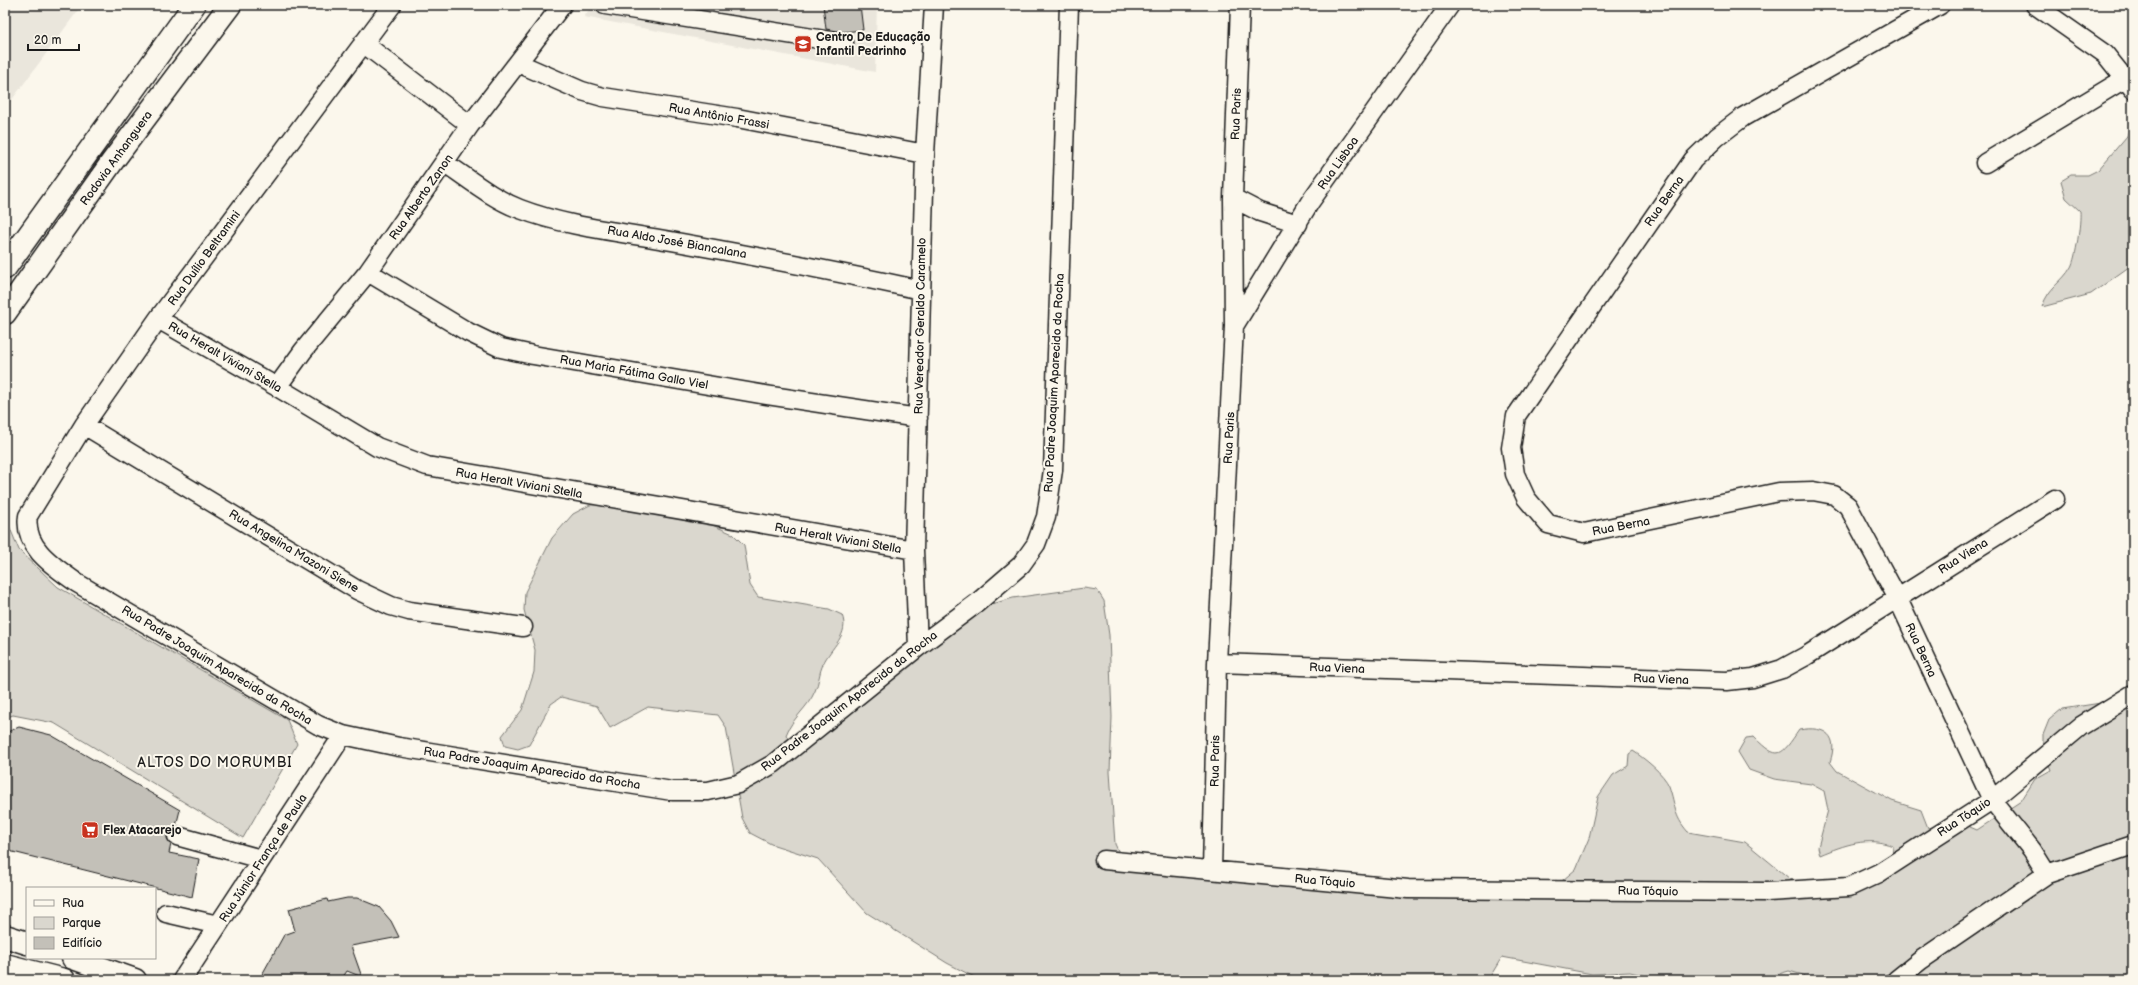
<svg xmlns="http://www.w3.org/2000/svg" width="2138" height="985" font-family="'Balsamiq Sans',sans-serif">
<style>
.built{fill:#eae6dc}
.green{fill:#dad7ce;stroke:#7b7a75}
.building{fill:#c3c0b8;stroke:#1c1c1c}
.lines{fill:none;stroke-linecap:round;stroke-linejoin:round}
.minor-casing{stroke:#1c1c1c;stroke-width:21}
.major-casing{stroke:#1c1c1c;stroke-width:25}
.highway-casing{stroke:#1c1c1c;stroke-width:25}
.minor{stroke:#fbf7ec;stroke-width:18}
.major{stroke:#fbf7ec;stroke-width:22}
.highway{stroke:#fbf7ec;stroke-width:22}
.labels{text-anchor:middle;stroke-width:4;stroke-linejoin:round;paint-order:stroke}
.poi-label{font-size:12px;font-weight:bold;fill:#1c1c1c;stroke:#fbf7ec;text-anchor:start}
.street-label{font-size:12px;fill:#1c1c1c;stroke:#fbf7ec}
.quarter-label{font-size:14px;letter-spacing:1px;fill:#1c1c1c;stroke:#fbf7ec}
</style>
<rect width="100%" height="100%" fill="#fbf7ec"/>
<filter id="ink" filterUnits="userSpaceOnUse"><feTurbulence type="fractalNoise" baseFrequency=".025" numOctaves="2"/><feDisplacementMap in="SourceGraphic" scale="8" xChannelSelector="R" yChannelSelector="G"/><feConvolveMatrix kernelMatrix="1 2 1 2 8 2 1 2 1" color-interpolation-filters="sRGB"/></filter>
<g filter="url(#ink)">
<path class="built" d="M5 5H82L5 109Z
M592 5H877L875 72 584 17Z"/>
<path class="green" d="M2133 118V264L2091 294 2042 307C2049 286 2062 283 2071 267 2076 258 2081 222 2080 211L2066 198 2061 181 2071 175H2088L2098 170 2127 136Z
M617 503 645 507 689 522 710 524 733 534 744 545 750 585 758 597 829 609 842 615C850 635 831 647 823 664 819 673 819 683 815 691 808 708 792 718 786 735L789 739 809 735 923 649 985 606 1013 598 1084 588 1097 590 1104 601 1109 635 1112 717 1110 772 1115 844 1120 855 1444 891 1547 887 1563 880 1576 869 1589 838 1598 797 1613 775 1628 766 1629 754 1633 751C1644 758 1664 774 1669 786 1676 806 1673 815 1688 832L1745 842 1790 879 1827 890 1892 859 1893 846C1868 836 1844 845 1820 855L1818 847 1828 810 1824 791 1811 784 1774 779 1749 770 1738 752 1746 738 1754 737C1779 762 1781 756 1799 730 1826 725 1839 736 1830 762L1837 771 1892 801 1921 810 1928 828 1938 826 1965 810 1970 827 1977 830 2021 801 2035 779 2051 770 2043 749V735L2049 720 2062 709 2133 698V980H1808L1803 975 1789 971 1758 980H1651L1647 976 1630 972 1592 974 1502 957 1488 980H980L947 963 867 913 818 859 771 844 750 833 742 818 726 727 718 715 648 707 610 728 597 706 561 697 551 704 529 745 518 749 505 746 502 736 522 710 534 672 535 650 524 610 525 592 552 538 573 514 590 505Z
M5 516 19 550 58 587 287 720 297 744 243 838 54 723 13 715 5 718Z"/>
<path class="building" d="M823 5H860L863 30 843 32 826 29Z
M19 727 51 735 180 810 176 826 169 829 167 838 171 844 169 853 199 859 192 897 5 850V733Z
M347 898H357L379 907 391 921 399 937 351 946 362 977 347 971 341 980H259L284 935 295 931 289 909 327 899 328 902Z"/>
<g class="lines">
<defs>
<path id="minor" d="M392 5 158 319 84 425 28 516C23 548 55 567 77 583L318 725 343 735 399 747 672 791H708L738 784 773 764 918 647 977 603 1021 565 1036 544 1046 517 1053 470 1069 5
M605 5 844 43
M1940 5 1743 117 1717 137 1693 160 1516 416 1511 448 1515 474 1526 498 1548 524 1584 533 1779 492 1813 491 1834 495 1848 506 1897 597 1992 800 2032 850 2047 874
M2035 5 2105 54 2133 89
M363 43 470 125
M518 63 582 91 603 97 737 118 925 154
M445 163C469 179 493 199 520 209 567 227 621 232 671 241 755 256 838 272 921 290
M1985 163 2126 78
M1233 198 1260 212 1298 224
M368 272 468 332 501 348 533 355 766 395 918 418
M158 319 277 387 377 447 427 466 914 550
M1234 326 1310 202 1450 5
M277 387 303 351 368 272 470 125 562 5
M84 425 357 590 391 606 409 611 523 627
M918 647 914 550 925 154 934 5
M1217 663 1727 681 1753 678 1782 669 1806 656 2055 499
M177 836 261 859
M1104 860 1408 889 1767 892 1849 887 1879 873 1992 800 2081 726 2133 694
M1212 870 1217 663 1234 326 1233 198 1240 5
M166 913 218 925
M182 980 343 735
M1896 980 1921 960 2047 874 2133 845"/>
<path id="major" d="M5 936 27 943
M73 958 135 980
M5 965 64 980"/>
<path id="highway" d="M5 268 194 5
M5 313 112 162 230 5"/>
</defs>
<use href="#minor" class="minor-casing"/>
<use href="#major" class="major-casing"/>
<use href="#highway" class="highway-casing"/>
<use href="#minor" class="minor"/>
<use href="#major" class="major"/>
<use href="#highway" class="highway"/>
</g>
</g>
<defs>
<symbol id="school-square" viewBox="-11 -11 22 22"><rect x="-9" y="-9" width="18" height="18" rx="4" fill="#c8321e" stroke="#fbf7ec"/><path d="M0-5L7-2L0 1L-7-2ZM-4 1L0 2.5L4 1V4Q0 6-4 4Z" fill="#fff"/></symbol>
<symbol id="supermarket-square" viewBox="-11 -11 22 22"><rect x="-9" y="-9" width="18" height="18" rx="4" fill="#c8321e" stroke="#fbf7ec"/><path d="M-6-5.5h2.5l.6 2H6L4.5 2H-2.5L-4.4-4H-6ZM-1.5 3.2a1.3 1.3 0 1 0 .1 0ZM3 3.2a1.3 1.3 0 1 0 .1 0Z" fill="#fff"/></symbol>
</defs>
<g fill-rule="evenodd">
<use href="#school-square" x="793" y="34" width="20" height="20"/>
<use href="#supermarket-square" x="80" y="820" width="20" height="20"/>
</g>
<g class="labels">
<g class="poi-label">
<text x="816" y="41">Centro De Educação<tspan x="816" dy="14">Infantil Pedrinho</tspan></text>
<text x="103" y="834">Flex Atacarejo</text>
</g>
<g class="street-label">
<text transform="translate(1236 114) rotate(-88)" y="4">Rua Paris</text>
<text transform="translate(719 116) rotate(10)" y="4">Rua Antônio Frassi</text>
<text transform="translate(116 158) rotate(-54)" y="4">Rodovia Anhanguera</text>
<text transform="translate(1338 163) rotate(-55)" y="4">Rua Lisboa</text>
<text transform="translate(421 197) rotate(-55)" y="4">Rua Alberto Zanon</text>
<text transform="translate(1664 201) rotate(-55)" y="4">Rua Berna</text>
<text transform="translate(677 242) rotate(10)" y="4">Rua Aldo José Biancalana</text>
<text transform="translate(204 258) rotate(-54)" y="4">Rua Duílio Beltramini</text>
<text transform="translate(920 326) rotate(-89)" y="4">Rua Vereador Geraldo Caramelo</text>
<text transform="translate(225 357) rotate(30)" y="4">Rua Heralt Viviani Stella</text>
<text transform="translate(634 372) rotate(10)" y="4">Rua Maria Fátima Gallo Viel</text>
<text transform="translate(1054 383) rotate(-87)" y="4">Rua Padre Joaquim Aparecido da Rocha</text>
<text transform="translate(1229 438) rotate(-87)" y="4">Rua Paris</text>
<text transform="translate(519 483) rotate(10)" y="4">Rua Heralt Viviani Stella</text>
<text transform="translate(1621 526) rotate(-11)" y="4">Rua Berna</text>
<text transform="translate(838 538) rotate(10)" y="4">Rua Heralt Viviani Stella</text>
<text transform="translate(294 551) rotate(31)" y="4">Rua Angelina Mazoni Siene</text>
<text transform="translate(1963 556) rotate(-32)" y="4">Rua Viena</text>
<text transform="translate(1921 650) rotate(65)" y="4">Rua Berna</text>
<text transform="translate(217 665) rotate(31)" y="4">Rua Padre Joaquim Aparecido da Rocha</text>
<text transform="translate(1337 668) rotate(2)" y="4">Rua Viena</text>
<text transform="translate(1661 679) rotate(2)" y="4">Rua Viena</text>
<text transform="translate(849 701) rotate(-38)" y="4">Rua Padre Joaquim Aparecido da Rocha</text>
<text transform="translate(1215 761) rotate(-89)" y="4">Rua Paris</text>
<text transform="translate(532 768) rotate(9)" y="4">Rua Padre Joaquim Aparecido da Rocha</text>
<text transform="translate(1964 817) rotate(-33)" y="4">Rua Tóquio</text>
<text transform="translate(263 858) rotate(-57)" y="4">Rua Júnior França de Paula</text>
<text transform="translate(1325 881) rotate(5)" y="4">Rua Tóquio</text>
<text transform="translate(1648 891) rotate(1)" y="4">Rua Tóquio</text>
</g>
<g class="quarter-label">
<text x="215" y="767">ALTOS DO MORUMBI</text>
</g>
</g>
<rect width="2138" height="985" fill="none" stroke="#fbf7ec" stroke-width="20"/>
<rect x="10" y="10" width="2118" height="965" fill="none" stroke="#1c1c1c" stroke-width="1.5" filter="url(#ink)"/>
<rect x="26" y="887" width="130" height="72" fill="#fbf7ec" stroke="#a29f99"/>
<rect x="34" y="900" width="20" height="6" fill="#fbf7ec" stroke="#a29f99"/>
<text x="62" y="907" font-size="12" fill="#1c1c1c">Rua</text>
<rect x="34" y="917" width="20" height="12" fill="#dad7ce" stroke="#a29f99"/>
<text x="62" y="927" font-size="12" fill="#1c1c1c">Parque</text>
<rect x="34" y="937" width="20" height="12" fill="#c3c0b8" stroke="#a29f99"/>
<text x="62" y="947" font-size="12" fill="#1c1c1c">Edifício</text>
<path d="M28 44v6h51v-6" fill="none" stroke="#1c1c1c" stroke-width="2"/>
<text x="34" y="44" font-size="12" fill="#1c1c1c" stroke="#fbf7ec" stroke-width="3" paint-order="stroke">20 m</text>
</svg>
